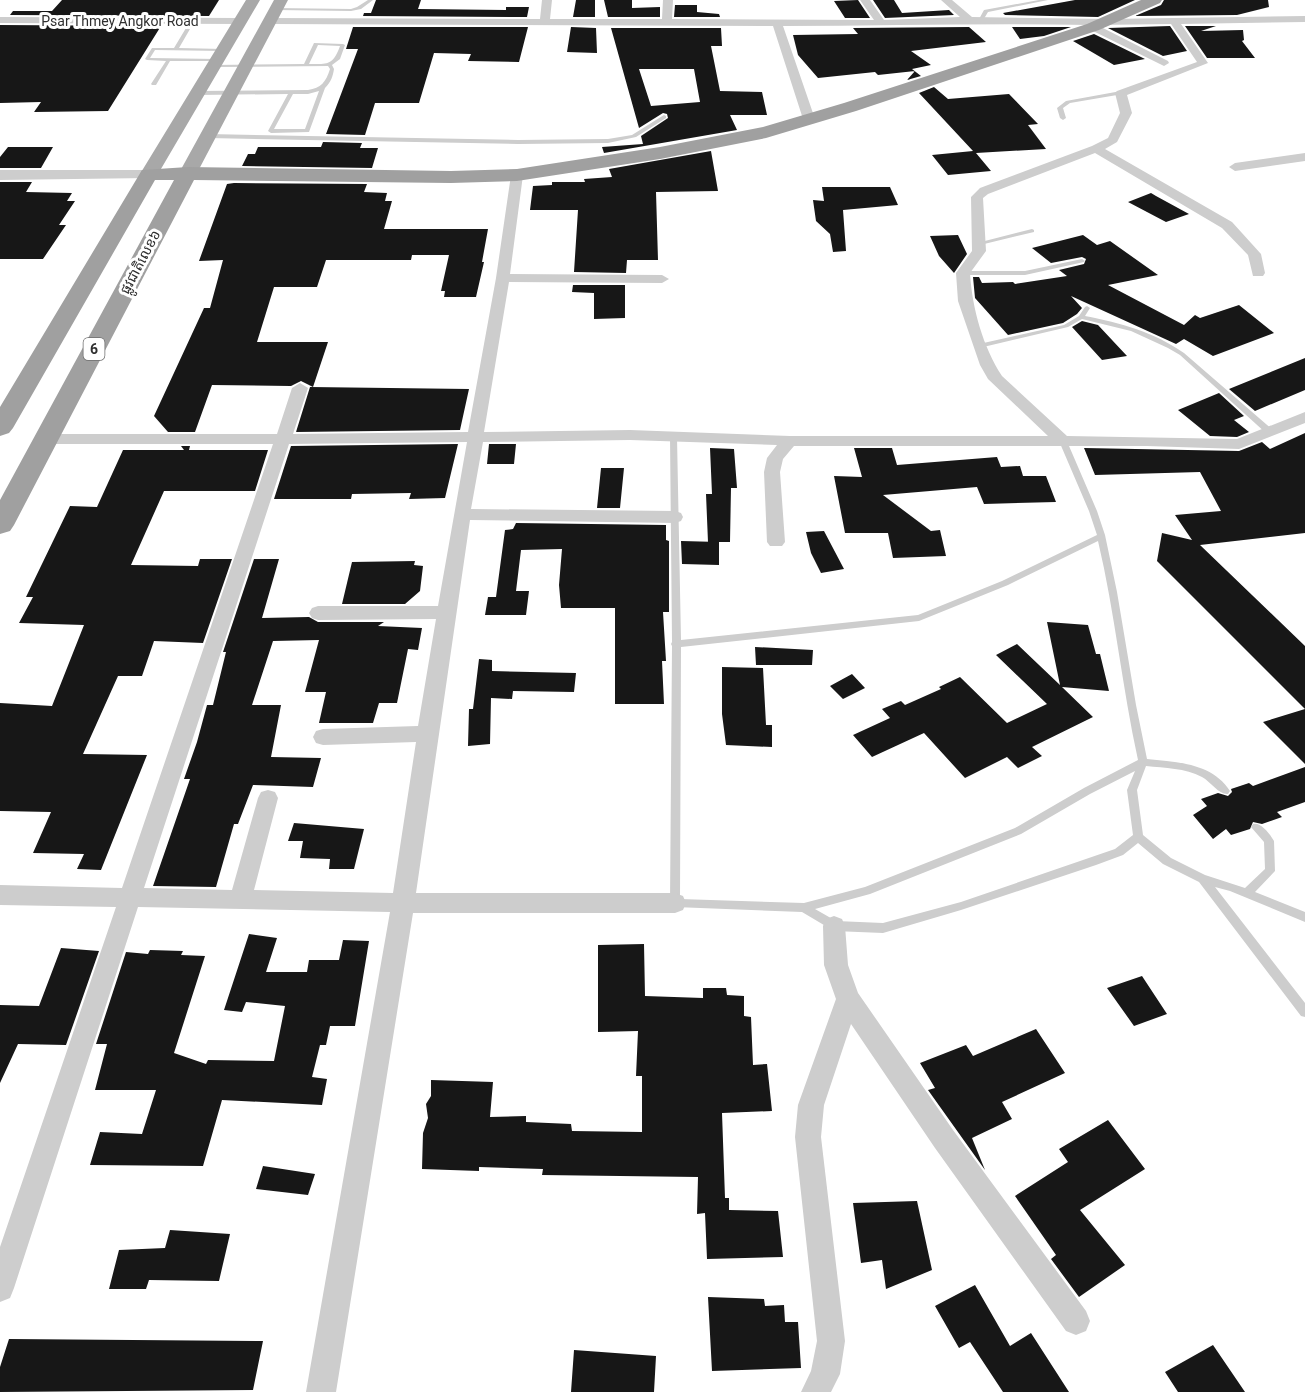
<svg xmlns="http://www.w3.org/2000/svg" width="1305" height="1392" font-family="Roboto,'Noto Sans Khmer',sans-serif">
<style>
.building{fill:#171717;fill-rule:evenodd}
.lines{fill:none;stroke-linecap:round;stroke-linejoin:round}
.service{fill:#cdcdcd;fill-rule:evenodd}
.minor{fill:#cdcdcd;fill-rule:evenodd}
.tertiary{fill:#cdcdcd;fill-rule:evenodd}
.primary{fill:#a8a8a8;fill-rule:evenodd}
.trunk{fill:#a0a0a0;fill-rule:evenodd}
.labels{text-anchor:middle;stroke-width:6;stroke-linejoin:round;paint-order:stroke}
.far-street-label{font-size:14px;fill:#303030;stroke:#fff}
.shield{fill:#fff;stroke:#6e6e6e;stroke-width:1.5}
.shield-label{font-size:14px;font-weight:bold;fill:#303030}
</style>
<rect width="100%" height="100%" fill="#fff"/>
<path class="building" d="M62 0H219L209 16 10 15 13 11H52Z
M376 0H421L418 9 506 10V7H529L527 17 363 16 364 13H371Z
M576 0H595V17H573Z
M604 0H632V8L660 7V17H608Z
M858 0 870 18H845L834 1Z
M873 0H894L902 13 949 10 954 15 885 18Z
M1075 0H1135L1098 17 1005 15 1003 13Z
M1164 0H1268L1269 7 1237 15 1135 16 1161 5Z
M675 5H697V12L719 14 720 17H674Z
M0 25 161 26 108 111 34 112 41 102 0 103Z
M1170 26 1187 51 1163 56 1108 28Z
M1185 26H1216L1201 31 1243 30 1244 40 1242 41 1255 58H1207Z
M353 27H528L519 62 468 61 471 54 434 53 419 103H375L365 135 326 134 358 49H346Z
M571 27 596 28 597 53 567 52Z
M969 27 986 42 911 51 931 65 912 69 921 76 907 80 915 71 878 75 875 72 818 78 798 55 793 35 858 34 853 28Z
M1012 27H1071L1044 36 1020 39Z
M611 28H721L722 46H711L720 91 762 92 767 115H730L737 130 604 153 602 147 643 144 641 136 668 118 667 114 663 113 639 128ZM639 69H694L700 102 651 106Z
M1094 34 1145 59 1114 65 1073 41Z
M934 87 948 99 1009 94 1038 124 1028 125 1046 149 976 153 991 171 948 175 932 155 973 151 919 93Z
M323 142 362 143 360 148H378L372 168 242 166 248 154H255L258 147H321Z
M8 147H53L41 168H0V157Z
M711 151 718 191 656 192 658 260H627L626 273 574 272 578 210H530L533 186 552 185V182H585L584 179 612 177 609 169Z
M0 182H32L26 192 72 193 67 201H75L59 225H66L43 259H0Z
M234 183 367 184 364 192 387 193 385 201H392L384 229H488L482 262H484L476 297H444L445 291H441L449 255H412L411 260H326L317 287H274L257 342H328L313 387 301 381 291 386 212 385 195 432H168L154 416 204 308H210L223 260 199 261 227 184Z
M822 187H890L898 205 843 210 846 251 833 252 830 234 816 221 813 200 824 201Z
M1151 193 1156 196 1189 214 1166 222 1128 202Z
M958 235 967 254 954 273 939 256 930 236Z
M1083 235 1097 245 1110 241 1158 275 1108 285 1184 325 1195 315 1200 318 1239 305 1274 333 1213 356 1184 339 1176 344 1071 296 1082 308 1077 314 1063 323 1008 335 975 298 973 277H979L982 283 1013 282 1015 284 1067 276 1059 270 1084 264 1086 259 1082 257 1051 263 1032 248Z
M573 285H625V318L594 319V293L572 292Z
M1082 321 1098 325 1127 356 1102 360 1072 327Z
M1305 358V390L1255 411 1229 389Z
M310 387 469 389 460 430 296 432Z
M1219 393 1244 416 1234 420 1249 432 1237 437 1210 436 1178 410Z
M1305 433V533L1200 545 1305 646V764L1263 722 1305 709 1157 561 1162 533 1192 540 1175 515 1221 511 1200 472 1095 475 1084 448 1239 451 1262 442 1270 449Z
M458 444 445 498 409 499 411 493 352 494 351 499H274L291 446Z
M489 444H516L514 464H487Z
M181 446H190L189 450H268L255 491H164L131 565 198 566 200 559H232L203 643 154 641 142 676H118L83 754 147 755 101 870 77 869 84 854 33 853 51 812 0 811V703L52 706 84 625 19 623 33 597H26L70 506 97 507 123 450H184Z
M710 448 734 449 737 488H731L730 542H708L706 494H712Z
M854 448H892L897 465 997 457 1001 467 1020 466 1023 476H1046L1056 502 984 504 977 487 883 495 931 531 940 530 946 556 893 558 888 533H845L834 476 862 477Z
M601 468H624L620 508H597Z
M516 523 666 525V540L669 541V612H663L666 661H662L664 704H615V608H561L559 585 562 549 521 550 516 591H529L526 615H485L488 597H496L505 530 513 529Z
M824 531 844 569 821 573 811 553 806 532Z
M681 541 719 542V565L682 564Z
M254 559H279L262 618 309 617 318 622H384L378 626 422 628 418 650 408 649 397 703H379L373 723H319L326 692H305L319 640 273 641 252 705H281L271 757 321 758 313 787 253 785 238 824H234L216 887 153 886 190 779H184L197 742 207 705H213L226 652H223Z
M415 561 414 565 423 566 420 591 405 604H342L352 562Z
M1047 622 1088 625 1096 654H1100L1109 691 1062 687 1093 717 1032 747 1042 756 1018 768 1007 757 965 778 924 733 872 757 853 735 890 718 882 709 901 701 905 705 941 689 939 687 960 677 1007 723 1047 704 996 655 1017 644 1060 685Z
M755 647 813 650 812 665H756Z
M479 659 492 660V671L576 673 574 692 513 691 512 699 491 698 490 744 468 746 469 709H473Z
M722 667 763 668 766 725H772V747L726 745 722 714Z
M852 674 865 688 843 699 830 686Z
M1305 767V802L1277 812 1282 817 1262 824 1253 822 1250 829 1231 835 1226 829 1213 839 1193 815 1207 806 1201 799 1218 793 1228 796 1232 792 1231 789 1249 783 1253 786Z
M294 823 364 829 354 869H329L330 859 300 858 303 841H288Z
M249 934 277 938 266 972H307L309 960H339L343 940 369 941 355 1026H330L326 1045H320L312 1077 327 1079 322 1105 222 1100 203 1166 90 1165 100 1132 142 1134 156 1090H95L107 1044H96L126 952 148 954 150 950 183 951 181 955 205 956 174 1053 206 1064 208 1060 274 1061 285 1006 246 1002 242 1012 224 1010Z
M644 944 645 996 703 998V988H726L727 995 744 996V1016L751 1017 753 1065 767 1064 772 1111 722 1113 725 1198H729V1210L778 1211 783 1257 707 1259 705 1213 697 1214 698 1177 542 1175 543 1169 479 1167V1171L422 1169 423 1133 428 1118 426 1104 431 1096V1080L493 1082 490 1117 526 1116V1122L571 1124 572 1131 642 1132V1076H636L638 1031 598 1032V945Z
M61 948 99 951 66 1045 18 1044 0 1083V1005L39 1006Z
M1142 976 1167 1014 1134 1026 1107 988Z
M1036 1029 1065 1073 1002 1102 1012 1119 972 1138 985 1170 928 1090 935 1088 920 1063 966 1045 973 1056Z
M1108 1120 1145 1169 1080 1210 1125 1265 1079 1297 1051 1259 1056 1255 1015 1196 1068 1162 1059 1149Z
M263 1166 315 1174 308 1195 256 1189Z
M917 1201 932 1270 886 1289 882 1260 861 1263 853 1203Z
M170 1230 230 1234 219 1281 149 1280 146 1289H109L119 1250 165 1248Z
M975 1285 1010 1346 1031 1333 1069 1392H1003L970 1342 959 1348 935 1306Z
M708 1297 764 1299 765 1306 784 1305 785 1322H798L801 1368 712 1371Z
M9 1339 263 1341 253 1390 0 1392V1367Z
M1213 1345 1245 1392H1178L1165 1372Z
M574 1350 656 1356 654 1392H571Z"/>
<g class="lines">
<path class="service" d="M368 0H373L361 9 351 11 276 10 274 9 276 8 351 9 357 7Z
M1039 0H1048L988 12 982 22 978 21 984 10Z
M186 28 190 29 179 48 223 49 225 50 223 51 155 50 150 58 218 59 220 60 218 61H170L156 85H152L151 84 166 61 147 60 145 59 152 48H174Z
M314 43 343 44 345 45 340 59 332 65 334 69C333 76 331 82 325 88L309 132 271 133 268 131 288 94 198 95 195 93 198 91 308 90C321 88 326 82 330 69L328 66 214 67 212 66 214 65 304 64ZM318 45 340 46C333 66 327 64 309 64ZM319 91 305 129H274L293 94H308Z
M1121 91 1123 92V94L1070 103 1063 108 1066 118 1063 120 1060 118 1057 108 1066 101Z
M664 115 666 116V118L636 137 608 143 518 144 208 138 205 136 208 134 518 140 608 139 632 135Z
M1032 229 1034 230V232L980 245 977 243Z
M1082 259 1085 261 1084 262 1025 275H963L960 273 963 271H1025Z
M1087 306 1090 308 1085 316C1121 323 1154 332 1184 353L1273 430V434H1267L1180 355 1168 348 1131 331 1082 319 1068 327 979 348 976 346 979 344 1064 325 1079 316 1085 307Z
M670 435H676L677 437 681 640 918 615 1002 581 1097 535 1089 511 1059 441 1063 439H1066L1097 511 1105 535 1117 592 1136 705 1147 759C1177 762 1212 763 1230 791L1228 794C1219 795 1211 782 1202 777 1185 768 1165 768 1146 766L1137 790 1143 835 1171 858 1205 875 1245 888 1265 869 1264 842 1251 827 1253 824C1261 822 1270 834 1274 841L1275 871 1255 892 1305 912V922L1230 891 1215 887 1305 1003V1017L1301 1016 1199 882 1163 864 1138 843 1123 855 1096 865 961 910 883 933 834 931 802 912 675 907 671 906 670 903 672 646 671 644 672 642ZM1098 541C1115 613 1122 687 1138 760L1084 788 1015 828 865 887 804 903 680 899 681 647 919 621 1008 585ZM1135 771 1127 790 1133 835 1115 849 961 902 883 923 836 921 815 909 870 894 1021 834 1090 794Z"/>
<path class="minor" d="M542 0H552L550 19H662L663 0H673L672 19 874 20 860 0H870L884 20 960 17 941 0H952L972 17 1107 19 1305 16V22L1181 24 1208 63 1127 95 1132 113 1117 142 1105 149 1232 222 1261 254 1265 273 1263 276H1253L1248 255 1222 228 1095 153 988 194 983 198 986 251 970 273C972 308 983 347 1002 376L1067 436 1237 439 1305 412V423L1239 449 1147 446H794L783 459 780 472 785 542 782 546H770L767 542 764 472 767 458 777 445 630 440 483 442 471 509 675 511 681 513 683 517 681 521 675 523 470 520 416 893H675L683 896 686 903 683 910 675 913H413L336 1392H306L390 912 138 907 14 1288 10 1298 0 1302V1247L116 907 0 905V885L122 888 273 444H47L39 439 47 434H277L292 388 300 383 308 388 293 434 468 432 496 278 511 175 517 171 523 175 510 274 662 275 669 279 662 283 509 282 484 432 630 430 790 436H1048L988 379 980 365 958 301 956 273 972 251 971 197 980 188 1092 146 1108 138 1120 113 1115 93 1117 91 1197 62 1171 24 1097 25 1168 61 1169 63 1164 66 1089 29 1090 25C987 23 885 26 783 26L815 119 809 122 803 119 773 26 271 24 266 21 271 18 540 19ZM467 442 438 606H318L312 608 309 613 312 618 318 620 436 619 418 726 323 729 316 731 313 737 316 743 323 745 416 742 393 893 254 890 278 798 275 792 268 790 261 792 258 798 232 890 144 888 289 444Z
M0 17 240 18 245 21 240 24 0 23Z
M1305 153V161L1235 171 1229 167 1235 163Z
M834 916 842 919 845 926 848 965 858 993 953 1130 1086 1311 1090 1321 1086 1331 1076 1335 1066 1331 935 1148 851 1024 824 1105 821 1137 845 1341 840 1374 831 1392H801L811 1371 817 1341 795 1137 798 1105 836 999 824 965 823 926 826 919Z"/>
<path class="tertiary" d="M0 170H149L156 174 149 178 0 180Z"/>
<path class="primary" d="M246 0H260L158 174 156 178H142L140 174Z
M274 0H288L197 173 195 177H181L179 173Z"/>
<path class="trunk" d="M1141 0H1162L1160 3 1099 30 856 111 766 138 660 159 517 181 451 183 194 180 14 525 10 531 0 534V500L174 180H155L13 428 9 433 0 436V407L142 170 188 167 451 171 517 169 660 147 763 127 844 103 1087 24Z"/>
</g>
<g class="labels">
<g class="far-street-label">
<text x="120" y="26">Psar Thmey Angkor Road</text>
<text transform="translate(140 262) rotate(-62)" y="5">ផ្លូវជាតិលេខ៦</text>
</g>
<rect class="shield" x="83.5" y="338" width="21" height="22" rx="4.5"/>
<g class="shield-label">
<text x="94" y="354">6</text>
</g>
</g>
</svg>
